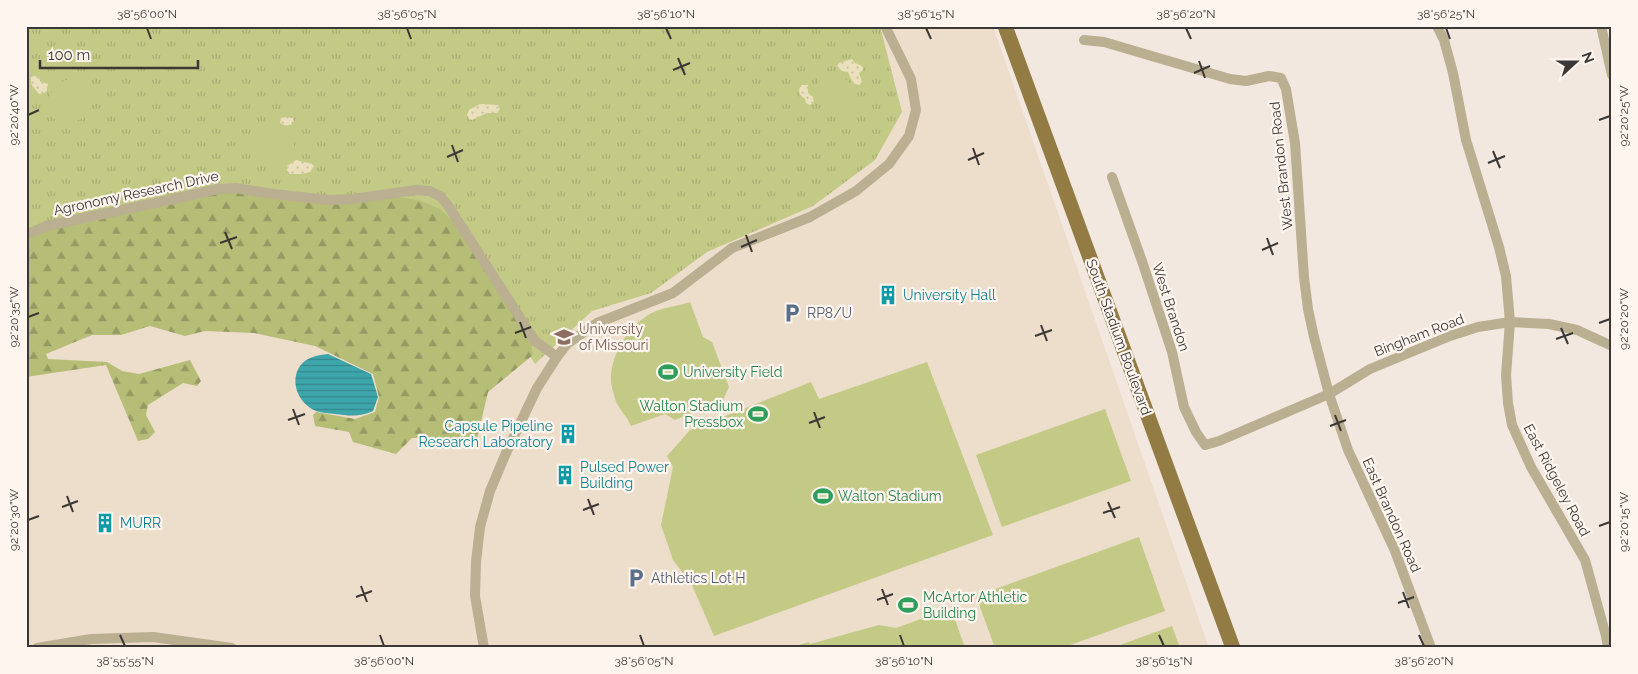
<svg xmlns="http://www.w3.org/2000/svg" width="1638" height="674" font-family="Raleway,sans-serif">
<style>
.education{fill:#edddcb}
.grass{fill:url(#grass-tufts)}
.forest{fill:url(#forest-firs)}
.sand{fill:url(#sand-dots)}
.pitch{fill:#c3ca86}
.water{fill:url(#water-rules)}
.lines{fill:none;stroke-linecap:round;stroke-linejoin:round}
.street{stroke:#baaf91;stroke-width:10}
.primary{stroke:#927c43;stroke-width:15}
.ticks{fill:none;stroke:#3b3735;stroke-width:2}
.labels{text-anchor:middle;stroke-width:4.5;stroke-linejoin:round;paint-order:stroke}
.street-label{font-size:14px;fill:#3b3735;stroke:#fef5ef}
.culture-label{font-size:14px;fill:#0d838f;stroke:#fef5ef;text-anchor:start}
.service-label{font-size:14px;fill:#4e5e75;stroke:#fef5ef;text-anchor:start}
.education-label{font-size:14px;fill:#785e54;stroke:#fef5ef;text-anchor:start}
.leisure-label{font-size:14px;fill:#27864d;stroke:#fef5ef;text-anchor:start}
.neatline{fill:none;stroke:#3b3735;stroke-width:2}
.ticks-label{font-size:12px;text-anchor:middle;fill:#3b3735}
</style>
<defs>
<pattern id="grass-tufts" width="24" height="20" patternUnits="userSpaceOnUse" patternTransform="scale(1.25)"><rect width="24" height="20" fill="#c3ca86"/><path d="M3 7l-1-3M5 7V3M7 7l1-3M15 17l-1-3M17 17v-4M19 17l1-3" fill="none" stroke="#a8ae74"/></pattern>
<pattern id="forest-firs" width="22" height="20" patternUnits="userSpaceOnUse" patternTransform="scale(1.25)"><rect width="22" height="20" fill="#b6bd76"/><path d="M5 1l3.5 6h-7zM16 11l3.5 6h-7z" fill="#959a62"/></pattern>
<pattern id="sand-dots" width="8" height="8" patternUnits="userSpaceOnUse" patternTransform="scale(1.25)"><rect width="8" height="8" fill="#eae0bb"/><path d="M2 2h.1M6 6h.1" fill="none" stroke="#cac1a1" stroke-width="1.8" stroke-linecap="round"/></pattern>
<pattern id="water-rules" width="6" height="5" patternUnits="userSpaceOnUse" patternTransform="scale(1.25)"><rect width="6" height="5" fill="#3da6ab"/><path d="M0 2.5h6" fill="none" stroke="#34888c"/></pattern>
</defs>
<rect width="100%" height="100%" fill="#f2e8e0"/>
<path class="education" d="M26 26H993L1209 648H26Z"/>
<path class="grass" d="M26 26H880L902 112 875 160 813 206 707 252 651 293 592 311 535 364 503 312 26 272Z"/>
<path class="forest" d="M237 192 397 197 419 200 440 209 455 223 529 339 533 355 488 392 477 439 412 438 396 454 353 442 349 432 315 426 313 415 316 412 355 419 375 412 379 397 373 374 315 346 254 333 205 331 185 336 150 326 121 335H92L46 354 48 359 107 362 122 371 139 374 190 360 201 381 197 386 183 383 148 405 146 415 155 432 148 439 138 441 106 365 26 377V240L47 230 219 193Z"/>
<path class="sand" d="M852 59 855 63 862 66 863 70 859 73 862 82 859 85 853 83 848 72 842 71 837 66 839 63Z
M34 76 38 77 41 82 48 84 47 90 45 93 39 94 31 84V77Z
M802 85H808V93L813 97 814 102 810 105 806 103 805 99 800 95 799 89Z
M480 104 498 105 500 109 497 113H487L472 120 469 119 467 115 469 110Z
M287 117 293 118 294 122C290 127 284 126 280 123L281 118Z
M296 160 312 164 314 166 310 172 302 174H290L287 170V166Z"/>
<path class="pitch" d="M832 73C850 78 871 99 847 113 825 125 800 79 832 73Z
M70 79C112 90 86 138 51 117 44 99 51 84 70 79Z
M279 127C319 145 268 180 256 153 248 135 264 129 279 127Z
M690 302 703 337 712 342 729 387 723 400 675 420 665 414 631 426C627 416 619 410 615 399 614 394 611 386 611 380 610 354 631 321 656 311 666 307 679 306 690 302Z
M927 362 993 535 714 636 692 585 673 560 661 525 673 467 667 456 690 430 811 382 819 399Z
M1105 409 1131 481 1002 527 976 455Z
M1139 537 1165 611 1062 648H995L976 596Z
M951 608 965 648H789L809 642 810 644 879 625 896 628Z
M1172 626 1180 648H1112Z"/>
<path class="water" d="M328 354 371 374 378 397 373 411C360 417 350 416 335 414 329 413 322 413 316 411 299 404 289 382 300 366 306 357 319 355 328 354Z"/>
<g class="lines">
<path class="street" d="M1437 26 1444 40 1453 73 1466 140 1499 247 1506 276 1510 322 1506 375 1508 403 1512 425 1531 467 1585 560 1606 636 1608 648
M1601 26 1612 75
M1084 40 1104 42 1230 79 1246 81 1269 76 1281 78 1286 89 1295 143 1304 277 1308 309 1314 337 1329 394 1348 450 1395 551 1431 648
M1112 177 1143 264 1172 352 1184 407 1196 432 1205 445 1219 441 1329 394 1370 369 1450 336 1478 327 1510 322 1549 324 1577 330 1612 346
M26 235 46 226 169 200 218 189 236 188 273 194 329 200 353 199 416 190 430 191 441 197 449 207 535 341 557 357
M37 648 91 639 153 637 232 648
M484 648 475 596 476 562 480 527 490 491 506 453 537 388 557 357 567 344 597 323 673 293 732 248 810 217 856 191 889 164 909 136 916 110 911 79 885 26"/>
<path class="primary" d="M1005 26 1233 648"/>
</g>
<path class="ticks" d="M147 28 151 39M407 28 411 39M666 28 671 39M926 28 931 39M1186 28 1191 39M1446 28 1450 39M678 58 685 75M1199 61 1205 78M673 70 690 63M1194 73 1210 66M28 115 39 110M1599 120 1610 116M452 145 458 162M973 148 979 165M1493 151 1500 168M447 157 463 150M968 160 984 153M1488 163 1505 156M225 232 232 249M746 235 752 252M1267 238 1273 255M220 243 237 237M741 247 757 240M1262 250 1278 243M28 317 39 313M520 322 526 338M1599 323 1610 319M1041 325 1047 341M1561 328 1568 344M515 333 531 327M1035 336 1052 330M1556 339 1573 333M293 409 299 425M814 412 820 428M1335 415 1341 431M288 420 305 414M809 423 825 417M1330 426 1346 420M67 496 73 512M588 499 594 515M1108 502 1115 518M62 507 78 501M583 510 599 504M1103 513 1120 507M28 520 39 516M1599 526 1610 522M361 586 367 602M882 589 888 605M1403 592 1409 608M356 597 372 591M877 600 893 594M1398 603 1414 597M120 635 125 646M380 635 384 646M640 635 644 646M900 635 904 646M1159 635 1164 646M1419 635 1424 646"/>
<defs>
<symbol id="building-bare" viewBox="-9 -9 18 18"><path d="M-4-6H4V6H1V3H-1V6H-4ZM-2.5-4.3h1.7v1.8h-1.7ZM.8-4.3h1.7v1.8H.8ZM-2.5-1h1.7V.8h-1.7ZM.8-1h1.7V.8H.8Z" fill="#0f9aa8" stroke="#fef5ef" stroke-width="2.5" paint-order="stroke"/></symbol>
<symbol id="parking-bare" viewBox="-9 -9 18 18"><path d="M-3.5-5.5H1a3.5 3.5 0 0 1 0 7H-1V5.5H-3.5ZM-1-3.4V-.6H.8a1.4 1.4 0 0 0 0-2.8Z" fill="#5c6f8a" stroke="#fef5ef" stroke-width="2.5" paint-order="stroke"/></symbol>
<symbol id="university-bare" viewBox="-9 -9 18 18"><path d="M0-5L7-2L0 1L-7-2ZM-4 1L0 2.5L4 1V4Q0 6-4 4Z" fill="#8d6e63" stroke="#fef5ef" stroke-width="2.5" paint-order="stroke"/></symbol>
<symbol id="stadium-bare" viewBox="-9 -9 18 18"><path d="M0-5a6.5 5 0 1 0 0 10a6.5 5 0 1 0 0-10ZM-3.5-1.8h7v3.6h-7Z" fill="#2e9e5b" stroke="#fef5ef" stroke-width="2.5" paint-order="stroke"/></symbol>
</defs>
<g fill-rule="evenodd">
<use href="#building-bare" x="874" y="281" width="28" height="28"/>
<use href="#parking-bare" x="778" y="299" width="28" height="28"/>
<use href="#university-bare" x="550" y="323" width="28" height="28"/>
<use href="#stadium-bare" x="654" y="358" width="28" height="28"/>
<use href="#stadium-bare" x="744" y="400" width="28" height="28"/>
<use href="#building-bare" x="554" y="420" width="28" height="28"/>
<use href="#building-bare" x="551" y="461" width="28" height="28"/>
<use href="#stadium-bare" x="809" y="482" width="28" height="28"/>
<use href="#building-bare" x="91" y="509" width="28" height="28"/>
<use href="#parking-bare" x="622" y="564" width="28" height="28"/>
<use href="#stadium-bare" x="894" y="591" width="28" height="28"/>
</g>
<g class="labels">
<g class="street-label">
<text transform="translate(1281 166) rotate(-96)" y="5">West Brandon Road</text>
<text transform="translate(136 193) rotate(-12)" y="5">Agronomy Research Drive</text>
<text transform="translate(1171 307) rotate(72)" y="5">West Brandon</text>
<text transform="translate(1419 335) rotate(-21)" y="5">Bingham Road</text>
<text transform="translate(1119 337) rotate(70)" y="5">South Stadium Boulevard</text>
<text transform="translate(1557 480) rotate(62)" y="5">East Ridgeley Road</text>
<text transform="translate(1392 515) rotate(66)" y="5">East Brandon Road</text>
</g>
<g class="culture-label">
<text x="903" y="300">University Hall</text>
<text x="553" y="431" text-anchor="end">Capsule Pipeline<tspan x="553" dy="16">Research Laboratory</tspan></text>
<text x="580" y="472">Pulsed Power<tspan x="580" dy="16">Building</tspan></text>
<text x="120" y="528">MURR</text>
</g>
<g class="service-label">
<text x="807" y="318">RP8/U</text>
<text x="651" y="583">Athletics Lot H</text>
</g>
<g class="education-label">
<text x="579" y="334">University<tspan x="579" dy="16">of Missouri</tspan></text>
</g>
<g class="leisure-label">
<text x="683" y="377">University Field</text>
<text x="743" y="411" text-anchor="end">Walton Stadium<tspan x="743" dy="16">Pressbox</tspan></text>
<text x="838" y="501">Walton Stadium</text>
<text x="923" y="602">McArtor Athletic<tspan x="923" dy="16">Building</tspan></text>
</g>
</g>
<rect width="1638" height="674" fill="none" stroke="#fef5ef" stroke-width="55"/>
<g transform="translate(1576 62) rotate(69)" stroke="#fef5ef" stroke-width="4" paint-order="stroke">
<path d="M0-4L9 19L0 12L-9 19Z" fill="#3b3735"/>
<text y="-8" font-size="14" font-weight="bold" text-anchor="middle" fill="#3b3735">N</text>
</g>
<path d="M40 60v8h158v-8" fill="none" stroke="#3b3735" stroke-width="2.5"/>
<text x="48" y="60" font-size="15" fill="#3b3735" stroke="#fef5ef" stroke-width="4" paint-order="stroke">100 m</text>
<rect x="28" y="28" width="1582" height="618" class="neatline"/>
<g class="ticks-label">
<text x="147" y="18">38°56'00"N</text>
<text x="407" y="18">38°56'05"N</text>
<text x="666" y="18">38°56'10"N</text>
<text x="926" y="18">38°56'15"N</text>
<text x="1186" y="18">38°56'20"N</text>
<text x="1446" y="18">38°56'25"N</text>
<text transform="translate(14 115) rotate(-90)" y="4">92°20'40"W</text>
<text transform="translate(1624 116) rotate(-90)" y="4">92°20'25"W</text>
<text transform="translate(14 317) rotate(-90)" y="4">92°20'35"W</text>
<text transform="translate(1624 319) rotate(-90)" y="4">92°20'20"W</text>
<text transform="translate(14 520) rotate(-90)" y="4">92°20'30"W</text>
<text transform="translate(1624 522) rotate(-90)" y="4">92°20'15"W</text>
<text x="125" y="665">38°55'55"N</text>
<text x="384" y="665">38°56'00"N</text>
<text x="644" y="665">38°56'05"N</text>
<text x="904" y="665">38°56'10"N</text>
<text x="1164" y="665">38°56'15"N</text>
<text x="1424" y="665">38°56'20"N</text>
</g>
</svg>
